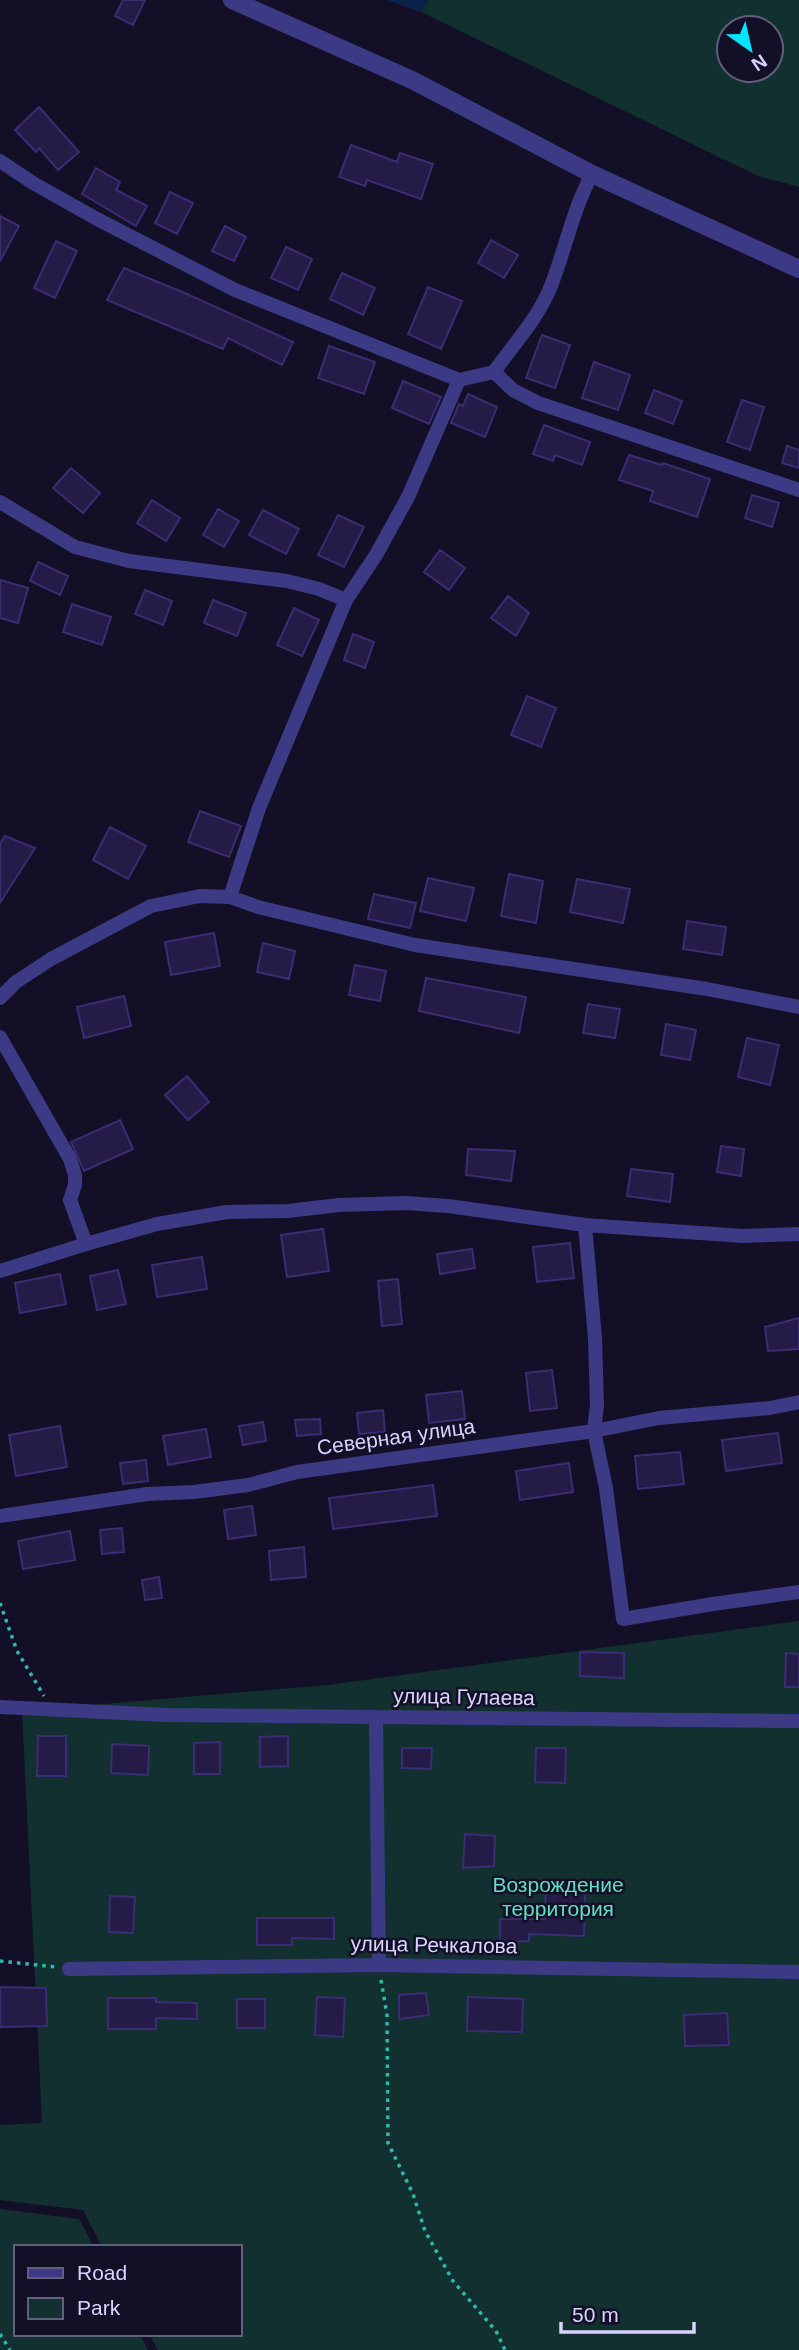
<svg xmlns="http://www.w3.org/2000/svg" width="799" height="2350" font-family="Helvetica,sans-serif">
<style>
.green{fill:#12302f;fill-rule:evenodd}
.water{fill:#0c2248}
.building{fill:#241b47;stroke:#3b2d73;stroke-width:2}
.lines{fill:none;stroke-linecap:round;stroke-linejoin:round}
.path{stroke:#2fb8b0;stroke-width:3.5;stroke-dasharray:3.5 5;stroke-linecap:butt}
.minor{stroke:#3d3a85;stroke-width:14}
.tertiary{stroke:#3d3a85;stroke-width:18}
.labels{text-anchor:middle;stroke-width:5;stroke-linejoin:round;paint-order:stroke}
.street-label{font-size:21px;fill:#d9d4ff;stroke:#130f26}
.park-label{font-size:21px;fill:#5fe0c0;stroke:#130f26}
</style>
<rect width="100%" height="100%" fill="#130f26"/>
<path class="green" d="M428 0H799V187L758 176 421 12ZM729 28H771V70H729Z
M799 1621V2350H158L149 2334H240V2247H102L83 2210 0 2200V2125L42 2123 22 1711 328 1685Z
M0 2209 79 2219 94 2247H16V2334H140L148 2350H0Z"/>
<path class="water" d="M386 0H428L421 12Z"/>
<path class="building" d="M123 0H145L133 25 115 16Z
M39 107 79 152 58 170 39 148 36 152 15 130Z
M351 145 397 162 400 153 433 164 421 199 367 180 365 186 339 177Z
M96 168 120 182 116 190 147 206 136 226 82 194Z
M170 192 193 203 177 234 155 223Z
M0 216 19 226 0 261Z
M225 226 246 237 234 261 212 251Z
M491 240 518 255 504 278 478 263Z
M56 241 77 251 55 298 34 288Z
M286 247 312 259 298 290 271 278Z
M124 268 187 294 293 342 282 365 228 338 223 349 107 300Z
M342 273 375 288 363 315 330 299Z
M428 287 462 301 441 349 408 334Z
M542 335 570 345 555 388 526 378Z
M329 346 375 362 364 394 318 378Z
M594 362 630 375 618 410 582 398Z
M403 381 441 397 429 424 392 408Z
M654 390 682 401 673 424 645 413Z
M468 394 497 407 485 437 451 423 459 404 463 406Z
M742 400 764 407 750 450 727 442Z
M544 425 590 442 582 465 555 455 553 461 533 454Z
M787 446 799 450V468L782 463Z
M629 455 662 465 663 463 710 479 697 517 650 501 653 491 619 480Z
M71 468 100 493 83 513 53 488Z
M752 495 779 503 772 527 745 518Z
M152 500 180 518 166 541 137 523Z
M218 509 239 521 224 547 203 535Z
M263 510 299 529 286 554 249 535Z
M338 515 364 527 344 567 318 555Z
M440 550 465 568 449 590 424 572Z
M38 562 68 576 60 595 30 581Z
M0 580 28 588 18 623 0 618Z
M145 590 172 601 163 625 135 614Z
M508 596 529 613 516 636 491 618Z
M213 600 246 613 237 636 204 623Z
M72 604 111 617 102 645 63 632Z
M294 608 319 620 302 656 277 645Z
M353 634 374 642 365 668 344 660Z
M527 696 556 708 541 747 511 735Z
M200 811 241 826 229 857 188 842Z
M110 827 146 846 128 879 93 860Z
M5 836 35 848 0 903V844Z
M509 874 543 881 536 923 501 916Z
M428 878 474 888 466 921 420 911Z
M577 879 630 889 623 923 570 912Z
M374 894 416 903 410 928 368 919Z
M687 921 726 927 722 955 683 949Z
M214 933 220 966 171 975 165 942Z
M263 943 295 951 289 979 257 972Z
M355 965 386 971 380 1001 349 995Z
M426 978 526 997 519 1033 419 1011Z
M124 996 131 1026 84 1038 77 1007Z
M588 1004 620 1009 615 1038 583 1033Z
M666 1024 696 1030 690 1060 661 1055Z
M747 1038 779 1045 770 1085 738 1077Z
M187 1076 209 1102 188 1120 165 1095Z
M120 1120 133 1149 84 1171 71 1142Z
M721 1146 744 1149 741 1176 717 1172Z
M468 1149 515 1151 511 1181 466 1175Z
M631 1169 673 1174 670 1202 627 1196Z
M323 1229 329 1271 287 1277 281 1235Z
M570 1243 574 1278 537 1282 533 1247Z
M472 1249 475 1268 440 1274 437 1254Z
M202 1257 207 1289 157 1297 152 1265Z
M118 1270 126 1304 97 1310 90 1276Z
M60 1274 66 1304 20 1313 15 1283Z
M398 1279 402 1324 382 1326 378 1281Z
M799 1318V1349L768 1351 765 1327Z
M552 1370 557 1408 530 1411 526 1373Z
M462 1391 465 1419 429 1423 426 1395Z
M383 1410 385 1432 359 1434 357 1413Z
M320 1419 321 1434 297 1436 295 1420Z
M263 1422 266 1441 243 1445 239 1426Z
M60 1426 67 1467 16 1476 9 1435Z
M206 1429 211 1457 168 1465 163 1436Z
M778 1433 782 1463 726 1471 722 1440Z
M680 1452 684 1484 638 1489 635 1456Z
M146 1460 148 1481 123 1484 120 1463Z
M569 1463 573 1492 520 1500 516 1471Z
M433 1485 437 1516 333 1529 329 1498Z
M252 1506 256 1535 228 1539 224 1510Z
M122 1528 124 1552 102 1554 100 1530Z
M70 1531 75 1560 23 1569 18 1541Z
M304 1547 306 1577 271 1580 269 1551Z
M159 1577 162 1598 145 1600 142 1580Z
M580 1652 624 1653V1678L580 1676Z
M786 1653 799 1654V1687H785Z
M38 1736H66V1776H37Z
M288 1736V1766L260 1767V1737Z
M220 1742V1774H194V1743Z
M112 1744 149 1746 148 1775 111 1773Z
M402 1748H432L431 1769 402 1768Z
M536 1748H566L565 1783 535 1782Z
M465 1834 495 1836 494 1866 463 1868Z
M546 1885 585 1886 584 1936 529 1934V1941L500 1942V1919H545Z
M110 1896 135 1897 133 1933 109 1932Z
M257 1918H334V1939L292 1938V1945H257Z
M0 1987 46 1988 47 2026 0 2027Z
M426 1993 429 2015 399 2019V1995Z
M317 1997 345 1998 343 2037 315 2035Z
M468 1997 523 1999 522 2032 467 2031Z
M108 1998H156V2002L197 2003V2019L156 2018V2029H108Z
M237 1999H265V2028H237Z
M727 2013 729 2045 685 2046 684 2015Z"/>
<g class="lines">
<path class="path" d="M0 1603 17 1651 44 1696
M0 1961 56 1967
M381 1980 387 2015 388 2143 413 2194 425 2231 453 2281 496 2331 505 2350
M0 2334 10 2350"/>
<path class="minor" d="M0 161 33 183 97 219 235 290 459 380
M494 372 513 390 538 403 799 490
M0 502 75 547 129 561 287 581 319 589 346 600
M230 897 259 808 346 600 376 555 408 497 459 380 494 372C513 345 539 317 551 286 566 247 572 212 592 174
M0 998 16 982 51 959 151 906 200 896 230 897 258 907 415 945 707 989 799 1007
M0 1037 70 1159 75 1175V1185L70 1200 86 1244 0 1271
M585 1225 595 1338 597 1405 594 1431 606 1488 623 1619 713 1604 799 1592
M86 1244 157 1224 227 1212 288 1211 339 1205 406 1203 448 1206 585 1225 743 1236 799 1234
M0 1516 147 1494 194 1492 248 1485 297 1472 594 1431 659 1418 770 1408 799 1402
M0 1707 167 1715 376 1717
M379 1965 376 1717 799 1721
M69 1969 379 1965 799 1972"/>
<path class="tertiary" d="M232 0 412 80 592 174 799 269"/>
</g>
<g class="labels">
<g class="street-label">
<text transform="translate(396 1437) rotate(-8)" y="7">Северная улица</text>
<text transform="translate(464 1697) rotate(1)" y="7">улица Гулаева</text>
<text transform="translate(434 1945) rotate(1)" y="7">улица Речкалова</text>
</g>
<g class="park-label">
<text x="558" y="1892">Возрождение<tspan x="558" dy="24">территория</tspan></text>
</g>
</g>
<rect x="14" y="2245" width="228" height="91" fill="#130f26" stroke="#625e7d" stroke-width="2"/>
<rect x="28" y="2268" width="35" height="10" fill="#3d3a85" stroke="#625e7d" stroke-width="2"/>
<text x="77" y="2280" font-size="21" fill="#d9d4ff">Road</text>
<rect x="28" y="2298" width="35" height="21" fill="#12302f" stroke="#625e7d" stroke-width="2"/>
<text x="77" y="2315" font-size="21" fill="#d9d4ff">Park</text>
<g transform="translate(750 49) rotate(146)"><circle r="33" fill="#130f26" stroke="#625e7d" stroke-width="2"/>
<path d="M0-5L12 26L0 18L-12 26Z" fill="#00e5ff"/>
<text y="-10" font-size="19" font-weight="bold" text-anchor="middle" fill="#d9d4ff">N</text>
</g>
<path d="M561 2322v10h133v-10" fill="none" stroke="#d9d4ff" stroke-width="3.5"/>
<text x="572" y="2322" font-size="21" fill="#d9d4ff" stroke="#130f26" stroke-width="5" paint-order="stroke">50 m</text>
</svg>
